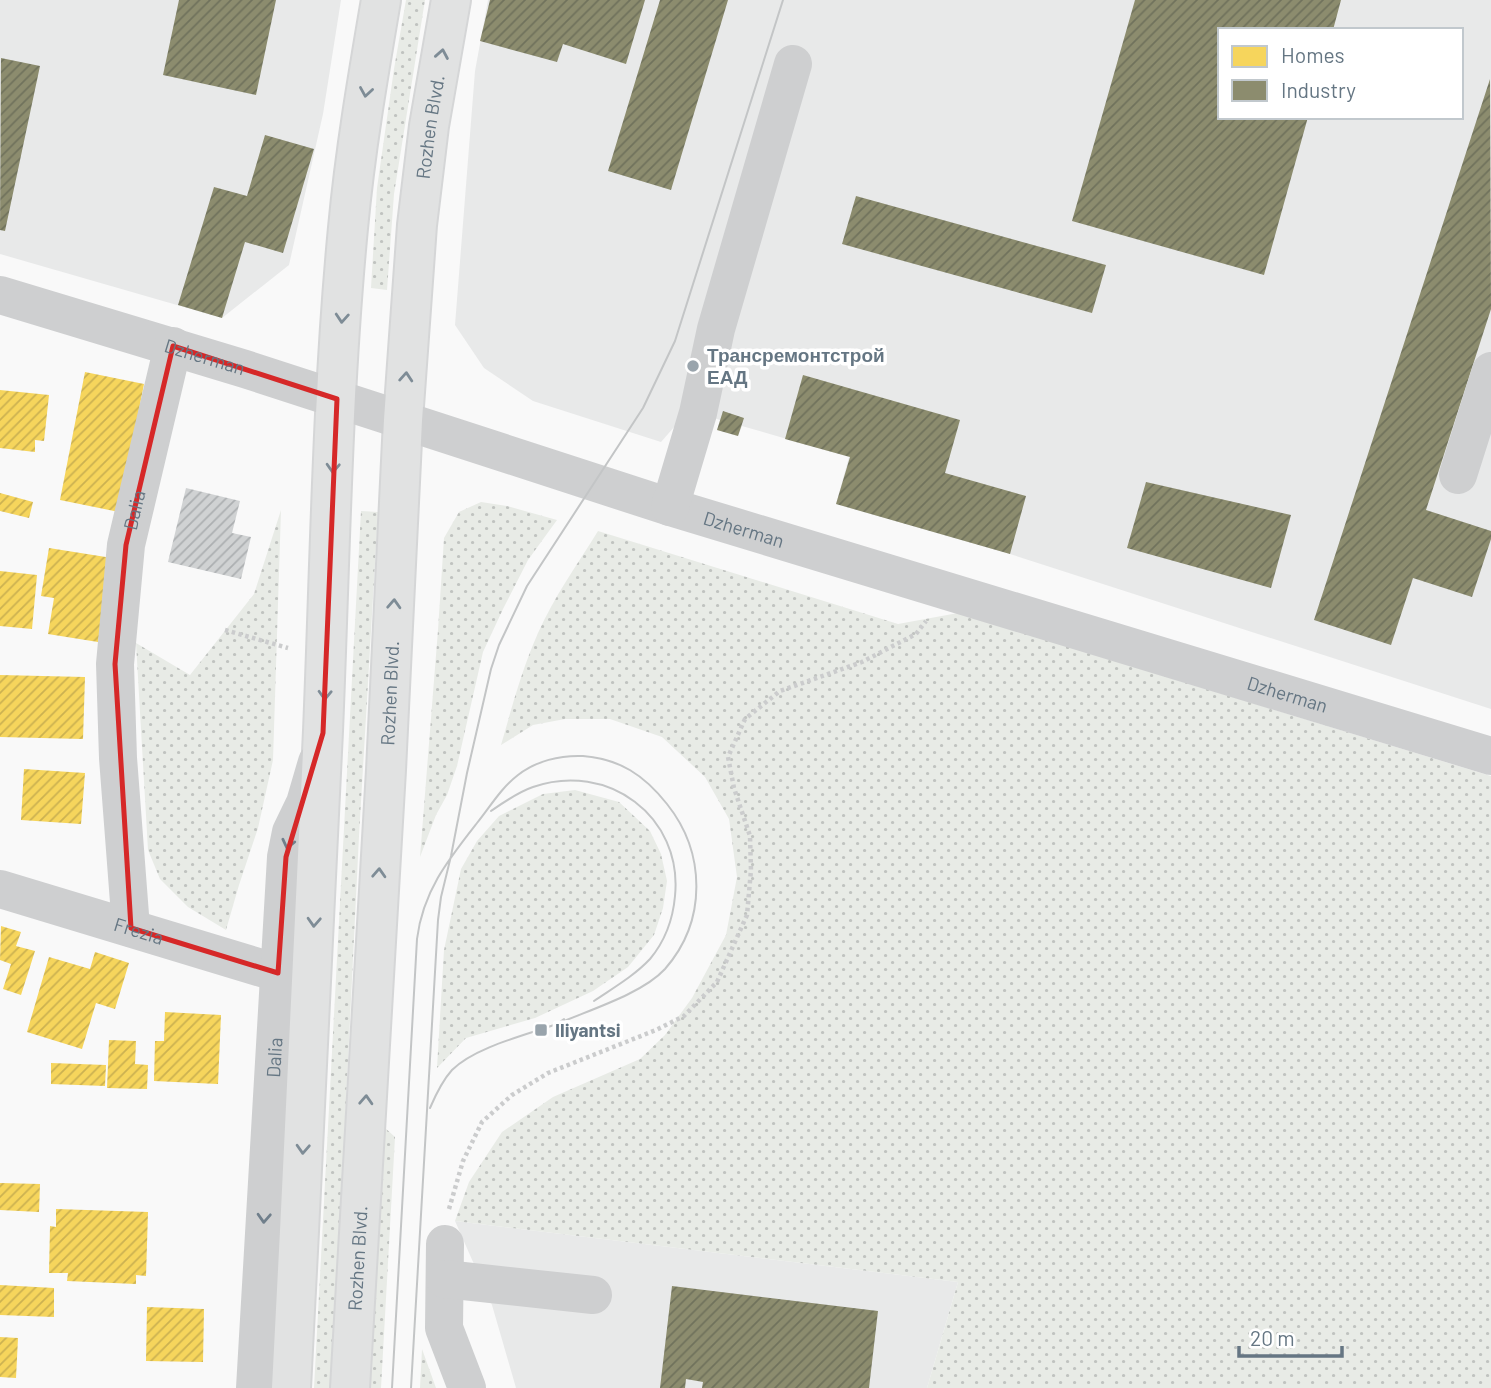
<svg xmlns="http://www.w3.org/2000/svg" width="1491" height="1388" font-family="Barlow,sans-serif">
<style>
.built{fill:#e8e9e9;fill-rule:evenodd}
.grass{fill:url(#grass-dots)}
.homes{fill:url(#homes-hatch)}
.industry{fill:url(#industry-hatch)}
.building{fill:url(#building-hatch)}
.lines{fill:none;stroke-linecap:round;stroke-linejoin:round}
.major-casing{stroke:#d5d6d7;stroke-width:42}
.path{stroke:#cbcccd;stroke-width:4.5;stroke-dasharray:3.5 3.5;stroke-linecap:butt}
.minor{stroke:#cecfd0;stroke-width:38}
.major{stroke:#e1e2e2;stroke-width:38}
.tram{stroke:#c3c5c6;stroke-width:2}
.oneway{stroke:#7e8c96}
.oneway2{stroke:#707f8b}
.marked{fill:none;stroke:#d62828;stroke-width:5;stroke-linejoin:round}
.poi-dot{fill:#99a4ac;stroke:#fff;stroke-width:2.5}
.labels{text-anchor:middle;stroke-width:7;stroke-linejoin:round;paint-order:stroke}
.street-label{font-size:19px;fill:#657683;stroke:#fff}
.poi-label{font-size:19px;font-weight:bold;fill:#657683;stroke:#fff;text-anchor:start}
</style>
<defs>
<pattern id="grass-dots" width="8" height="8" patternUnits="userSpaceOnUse" patternTransform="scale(1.75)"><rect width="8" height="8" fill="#e8ebe6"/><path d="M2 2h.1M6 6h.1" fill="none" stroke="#c0c3c0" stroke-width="1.8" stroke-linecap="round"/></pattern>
<pattern id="homes-hatch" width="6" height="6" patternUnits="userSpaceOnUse" patternTransform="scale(1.75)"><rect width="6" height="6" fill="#f6d55c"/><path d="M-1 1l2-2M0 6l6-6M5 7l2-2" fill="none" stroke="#cbb151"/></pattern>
<pattern id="industry-hatch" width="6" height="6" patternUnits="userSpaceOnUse" patternTransform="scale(1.75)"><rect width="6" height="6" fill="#8c8c6e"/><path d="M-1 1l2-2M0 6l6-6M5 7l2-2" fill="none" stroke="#70725c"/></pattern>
<pattern id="building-hatch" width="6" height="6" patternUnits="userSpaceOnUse" patternTransform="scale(1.75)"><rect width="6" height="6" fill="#d0d2d3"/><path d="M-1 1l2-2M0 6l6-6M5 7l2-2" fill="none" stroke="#acafb1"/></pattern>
</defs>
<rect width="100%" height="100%" fill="#f9f9f9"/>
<path class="built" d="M0 0H341L323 114 289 265 222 318 0 254Z
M488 0H1491V709L1010 554 836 504 849 457 742 426 738 436 717 430 720 420 689 410 661 442 533 401 484 368 455 325 475 71ZM1220 30H1461V117H1220Z
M455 1221 958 1282 927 1388H516L492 1305Z"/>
<path class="grass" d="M406 0H425L394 194 387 290 371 288 377 188 394 69Z
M481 502 507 506 557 520 528 560 503 609 483 652 457 766 447 795 436 815 420 857 438 630 444 538 459 512Z
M281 510 273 760 258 828 239 885 226 930 188 907 160 879 148 850 136 643 190 675 254 594Z
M361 511 378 512 359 836 332 1388H314Z
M598 531 898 624 958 613 1491 776V1388H927L958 1282 455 1221 469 1182 502 1132 553 1097 640 1059 665 1035 692 998 726 935 737 877 729 819 705 777 662 737 610 719H565L533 725 501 745C512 707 522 669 538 633 554 597 577 565 598 531Z
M575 790 619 802 650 831 661 854 667 881 663 908 654 935 628 967 593 991 535 1018 466 1038 437 1068 444 950 461 869 477 841 499 816 543 794Z
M384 1127 395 1137 381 1388H369Z
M422 1349 436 1388H420Z"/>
<path class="homes" d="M85 372 144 384 119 512 60 500Z
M0 390 49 395 44 441 35 440V452L0 448Z
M0 493 33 502 29 518 0 511Z
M49 548 112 558 98 642 48 634 54 598 41 596Z
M0 571 37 575 32 629 0 626Z
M0 675 85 677 83 739 0 737Z
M24 769 85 773 81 824 21 820Z
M1 926 21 932 16 946 35 951 21 995 3 989 11 964 0 960Z
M95 952 129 963 115 1009 96 1003 82 1049 27 1032 49 957 90 969Z
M165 1012 221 1015 218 1084 154 1081 155 1041H164Z
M109 1040 136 1041 135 1064 148 1065 147 1089 107 1088Z
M51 1063 106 1065 105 1086 51 1084Z
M0 1183 40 1184 39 1212 0 1210Z
M56 1209 148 1212 146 1276 136 1275V1284L67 1281 68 1273H49L50 1226 56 1227Z
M0 1285 54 1288V1317L0 1315Z
M147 1307 204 1309 203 1362 146 1361Z
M0 1337 18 1338 16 1378 0 1377Z"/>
<path class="industry" d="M179 0H276L256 95 163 75Z
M490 0H645L626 64 563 44 557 62 480 41Z
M660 0H728L671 190 608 171Z
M1135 0H1341L1333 30H1220V117H1308L1264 275 1072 221Z
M1 58 40 66 5 231 0 230Z
M1490 79 1491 309 1426 510 1491 531V539L1472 597 1413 578 1391 645 1314 620Z
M265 135 314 149 283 253 245 242 222 318 178 305 214 187 247 196Z
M856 196 1106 265 1092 313 842 244Z
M803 375 960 420 945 473 1026 496 1010 554 836 504 850 457 785 439Z
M723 411 744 418 738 436 717 430Z
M1146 482 1291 515 1271 588 1127 548Z
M672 1286 878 1311 869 1388H702L703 1382 686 1379 685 1388H660Z"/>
<path class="building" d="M186 488 240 501 232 533 251 537 241 579 168 562Z"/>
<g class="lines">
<defs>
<g id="major">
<path d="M291 1388C302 1169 314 950 323 731 330 564 332 395 348 228 355 152 368 76 381 0"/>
<path id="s5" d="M350 1388 386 770 403 420 417 225 429 126 451 0"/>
</g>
</defs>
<use href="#major" class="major-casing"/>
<path class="path" d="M225 630 288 648
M449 1209 463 1161 482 1122 512 1095 548 1073 656 1030 684 1016 717 982 747 915 751 870 750 836 734 788 728 757 745 719 780 691 862 662 916 634 926 621"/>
<g class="minor">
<path id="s1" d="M0 295 245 369 670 507 1491 756"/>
<path d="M1458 475 1491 371"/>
<path d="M670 507 698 413 716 329 793 64"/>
<path id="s2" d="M0 889 278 973"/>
<path id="s3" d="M131 928 118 758 115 664 126 545 173 346"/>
<path d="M445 1244 444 1328 467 1388"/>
<path d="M445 1279 593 1295"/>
<path id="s4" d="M255 1388 286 857 291 832 305 803 317 762"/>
</g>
<use href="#major" class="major"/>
<path class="tram" d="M491 811C504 802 518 792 533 787 607 761 683 816 675 896 673 919 665 941 650 959 634 976 613 988 594 1001
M430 1108C436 1094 442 1081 452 1070 475 1047 526 1035 557 1024L564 1019
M392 1388 417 939C423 891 448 860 477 823 490 807 501 788 518 775 536 761 560 755 583 756 620 759 644 775 667 804 706 853 707 921 665 969 642 994 589 1010 557 1024
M411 1388 438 920 441 897 451 856 467 773 491 669 499 645 527 586 643 408 675 341 783 0"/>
</g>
<defs><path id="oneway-chevron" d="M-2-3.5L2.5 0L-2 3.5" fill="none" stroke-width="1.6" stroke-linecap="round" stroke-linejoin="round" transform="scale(1.75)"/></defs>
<g class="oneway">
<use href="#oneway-chevron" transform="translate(442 54) rotate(-80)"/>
<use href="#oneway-chevron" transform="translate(366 92) rotate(99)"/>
<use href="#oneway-chevron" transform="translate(342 318) rotate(94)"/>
<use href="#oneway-chevron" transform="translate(406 377) rotate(-86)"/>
<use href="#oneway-chevron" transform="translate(333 468) rotate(93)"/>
<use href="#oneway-chevron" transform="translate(394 604) rotate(-87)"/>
<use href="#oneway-chevron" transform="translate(325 695) rotate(92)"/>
<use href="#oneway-chevron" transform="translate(379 873) rotate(-87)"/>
<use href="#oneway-chevron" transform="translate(314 922) rotate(93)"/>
<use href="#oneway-chevron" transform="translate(366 1100) rotate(-87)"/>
<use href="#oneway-chevron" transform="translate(303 1149) rotate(93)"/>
</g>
<g class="oneway2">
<use href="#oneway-chevron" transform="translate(288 844) rotate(103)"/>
<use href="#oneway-chevron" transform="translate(264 1218) rotate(93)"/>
</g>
<path class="marked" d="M173 346 337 399 323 733 286 857 278 973 131 928 115 664 126 545Z"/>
<g class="poi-dot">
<circle cx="693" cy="366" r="7"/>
<rect x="534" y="1023" width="14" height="14" rx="3.5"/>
</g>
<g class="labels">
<g class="street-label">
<text dy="7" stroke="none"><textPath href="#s5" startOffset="1264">Rozhen Blvd.</textPath></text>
<text dy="7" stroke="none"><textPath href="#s1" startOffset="214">Dzherman</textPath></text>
<text dy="7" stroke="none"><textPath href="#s3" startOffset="420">Dalia</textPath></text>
<text dy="7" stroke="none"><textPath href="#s1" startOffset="780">Dzherman</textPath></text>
<text dy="7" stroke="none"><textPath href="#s5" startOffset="696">Rozhen Blvd.</textPath></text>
<text dy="7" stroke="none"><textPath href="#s1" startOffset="1348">Dzherman</textPath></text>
<text dy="7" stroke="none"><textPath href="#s2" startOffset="145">Frezia</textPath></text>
<text dy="7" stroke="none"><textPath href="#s4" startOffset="331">Dalia</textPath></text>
<text dy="7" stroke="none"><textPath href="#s5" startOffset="130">Rozhen Blvd.</textPath></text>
</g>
<g class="poi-label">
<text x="707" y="362">Трансремонтстрой<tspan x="707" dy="22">ЕАД</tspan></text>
<text x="555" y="1037">Iliyantsi</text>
</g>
</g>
<rect x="1218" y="28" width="245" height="91" fill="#ffffff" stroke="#c1c8cd" stroke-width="2"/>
<rect x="1232" y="46" width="35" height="21" fill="#f6d55c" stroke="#c1c8cd" stroke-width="2"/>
<text x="1281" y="63" font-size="21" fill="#657683">Homes</text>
<rect x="1232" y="80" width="35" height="21" fill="#8c8c6e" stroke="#c1c8cd" stroke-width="2"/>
<text x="1281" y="98" font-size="21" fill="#657683">Industry</text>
<path d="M1239 1346v10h103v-10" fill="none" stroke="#657683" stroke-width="3.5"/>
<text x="1250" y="1346" font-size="21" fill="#657683" stroke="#ffffff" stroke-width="5" paint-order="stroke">20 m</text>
</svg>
